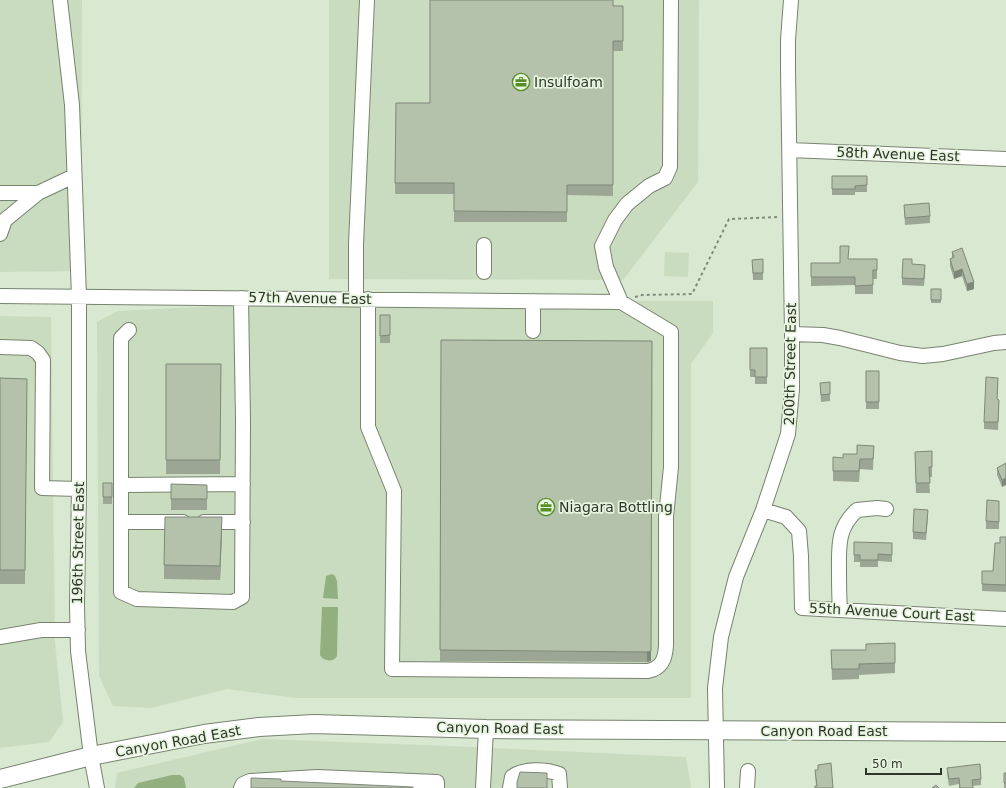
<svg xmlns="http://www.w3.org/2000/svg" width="1006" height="788" font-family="'DejaVu Sans',sans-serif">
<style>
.built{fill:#cadcbf}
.water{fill:#92af7f}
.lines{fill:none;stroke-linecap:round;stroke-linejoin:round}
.minor-casing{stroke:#77836f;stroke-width:16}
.major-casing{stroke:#77836f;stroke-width:20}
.path{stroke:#818b7b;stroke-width:2;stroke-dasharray:3 3;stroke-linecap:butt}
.minor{stroke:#fff;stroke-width:14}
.major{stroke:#fff;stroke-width:18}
.wall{fill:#9ba794}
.shaded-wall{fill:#7e8878}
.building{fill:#b4c2ac;stroke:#7e8878}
.labels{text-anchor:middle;stroke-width:3.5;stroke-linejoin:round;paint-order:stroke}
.poi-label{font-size:14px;fill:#30352c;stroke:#e6f5de;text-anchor:start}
.street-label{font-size:14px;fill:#30352c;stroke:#e6f5de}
</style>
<rect width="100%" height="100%" fill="#d9e8d1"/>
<path class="built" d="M0 0H82L81 271 0 272Z
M329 0H699L698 182 623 280 329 279Z
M665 252 689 253 688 277 664 276Z
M314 301H713V333L691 364V698H296L227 689 151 708 113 706 99 676 97 322 118 311Z
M0 316 51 317 55 642 63 722 49 742 0 748Z
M262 739 449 746 686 757 691 788H115L117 773Z"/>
<path class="water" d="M332 574 335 576 337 581 338 599 323 598 326 576Z
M322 607H338L337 656C333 663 323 661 320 655Z
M172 775H180L184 778 186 788H134L138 783Z"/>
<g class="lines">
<defs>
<path id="minor" d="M60 0 72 105 79 297V489L77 605 78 651 91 756 97 788
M790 150 1006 159
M0 193H38
M0 234 5 220 38 193 74 176
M484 272V245
M0 296 621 302
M356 299V244L367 0
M368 299V427L394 491 392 669 648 671C662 668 665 659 666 646V517L671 467V332L621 302 606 267 602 246 615 220 627 204 649 186 665 178 670 167 671 0
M129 330 121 338V592L137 599 233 602 242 597 243 420 241 298
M533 331V301
M792 334 823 335 840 338 900 353 923 356 943 354 994 343 1006 342
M0 347 31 348 38 353 43 360 42 488 79 489
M122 485 243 484
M763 510 786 517 799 531 801 556 802 608 1006 619
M122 522H183
M204 522H243
M840 609C839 596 839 584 839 571 839 547 837 528 857 510L877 508 886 509
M0 637 41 630H78
M241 788 243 784 250 781 317 777 437 782V788
M483 788 486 729
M510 788 512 777C523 768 546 769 559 774L560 788
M717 788 715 688 721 637 736 577 763 510 788 434 792 389V334L788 69V40L791 0
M747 788 748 771"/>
<path id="major" d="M0 779 91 756 204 734 259 727 314 724 486 729 1006 732"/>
</defs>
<use href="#minor" class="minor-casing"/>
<use href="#major" class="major-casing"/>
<path class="path" d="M635 297 642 295 692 294 729 219 779 217"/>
<use href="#minor" class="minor"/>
<use href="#major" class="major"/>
</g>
<path class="wall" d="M613 6H623V51H613V196L567 195V222H454V194H395L396 103H430Z
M832 176H867V192H855V195H832Z
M904 205 930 216V223L905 225Z
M952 252 974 289 967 291 962 276 954 279 950 266V259L952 258Z
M763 259V280H753L752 260Z
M849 259H877V279H873V294H855V285L811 286V263H840Z
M912 264 925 272 924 286 902 285V278Z
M931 289H941V303H931Z
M380 315H390V343H380Z
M441 340 652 341 651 661 647 662 440 661Z
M750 348H767V384H755V377H750Z
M166 364H221L220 474H166Z
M866 371H879V409H866Z
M0 378 27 379 25 584H0Z
M820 383 830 394V401L821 402Z
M998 385 997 399 999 407 998 430 984 429V422Z
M874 446 873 470 860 469 859 482 833 481V457L843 458 857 454Z
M915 452 932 467V477H929L930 493H916Z
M1006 463 1002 487 997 475V468Z
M103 483H112V504H103Z
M171 484 207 485V510H171Z
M999 501V529H986V521Z
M928 517 926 540 913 539V532Z
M222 530 220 580 164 579V565Z
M1006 537V592L982 591V571H993L1000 543Z
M854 542 892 550V562L878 561V567H860V562H854Z
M831 650 895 663V673L859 675V679L832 680Z
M818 765 833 788 816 786 815 770H818Z
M947 768 981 779V785L972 786 973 788H959V784L949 786 947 774Z
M1004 773H1006V788H1004Z"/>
<path class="shaded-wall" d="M962 269V276L954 279V272Z
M974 282V289L967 291V284Z
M652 341 651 661 647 662V652Z
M1006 478V485L1002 487V480Z
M222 517V530L220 580V566Z"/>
<path class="building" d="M430 0H613V6H623V41H613V185H567V212L454 211V183H395L396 103H430Z
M832 176H867V185L855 186V189H832Z
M929 203 930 216 905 218 904 205Z
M840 246H849L848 259H877V270H873V285L855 286V277H811V263H840Z
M962 248 974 282 967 284 962 269 954 272 950 259 954 257 952 252Z
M763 259V273H753L752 260Z
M903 259H912V264L925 265 924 279 902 278Z
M931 289H941V300H931Z
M380 315H390V335L380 336Z
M441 340 652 341 651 651 647 652 440 650Z
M750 348H767V377H755V370H750Z
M166 364H221L220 460H166Z
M866 371H879V402H866Z
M986 377 998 378 997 399 999 400 998 422H984Z
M0 378 27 379 25 570H0Z
M830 382V394L821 395 820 383Z
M857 445 874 446 873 459H860L859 471H833V457L843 458V454H857Z
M932 451V467H929L930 483H916L915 452Z
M1006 463V478L1002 480 997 468Z
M103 483H112V497H103Z
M171 484 207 485V499H171Z
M987 500 999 501V522L986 521Z
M914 509 928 510 926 533 913 532Z
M165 517H222L220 566 164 565Z
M1000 537H1006V585L982 584V571H993L995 543H1000Z
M854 542 892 543V555L878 554V560H860V555H854Z
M895 643V663L859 664V669H832L831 650H866V644Z
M831 763 833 788H815V786H817L815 770H818V765Z
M980 764 981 779 972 780 973 788H960L959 778 949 779 947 768Z
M520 772 547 773V788H517V782Z
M1004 773H1006V783H1004Z
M251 778 281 779V781L413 787V788H251Z
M936 785 939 788H932Z"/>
<defs>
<symbol id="office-ring" viewBox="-11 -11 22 22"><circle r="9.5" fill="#e6f5de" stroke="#578e28" stroke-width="1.5"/><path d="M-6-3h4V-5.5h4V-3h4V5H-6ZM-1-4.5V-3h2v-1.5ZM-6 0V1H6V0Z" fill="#578e28"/></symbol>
</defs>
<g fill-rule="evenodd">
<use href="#office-ring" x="511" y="72" width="20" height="20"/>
<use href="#office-ring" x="536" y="497" width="20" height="20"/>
</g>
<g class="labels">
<g class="poi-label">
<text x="534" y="87">Insulfoam</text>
<text x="559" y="512">Niagara Bottling</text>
</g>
<g class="street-label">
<text transform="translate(898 154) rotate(2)" y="5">58th Avenue East</text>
<text transform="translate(310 298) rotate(1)" y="5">57th Avenue East</text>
<text transform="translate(790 364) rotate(-89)" y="5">200th Street East</text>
<text transform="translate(78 543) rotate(-89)" y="5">196th Street East</text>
<text transform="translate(892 612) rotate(3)" y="5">55th Avenue Court East</text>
<text transform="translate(500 728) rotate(1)" y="5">Canyon Road East</text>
<text x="824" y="736">Canyon Road East</text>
<text transform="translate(178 741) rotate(-10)" y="5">Canyon Road East</text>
</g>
</g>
<path d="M866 768v6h75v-6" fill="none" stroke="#30352c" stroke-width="2"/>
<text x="872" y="768" font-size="12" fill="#30352c" stroke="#e6f5de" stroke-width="3" paint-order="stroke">50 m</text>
</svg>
